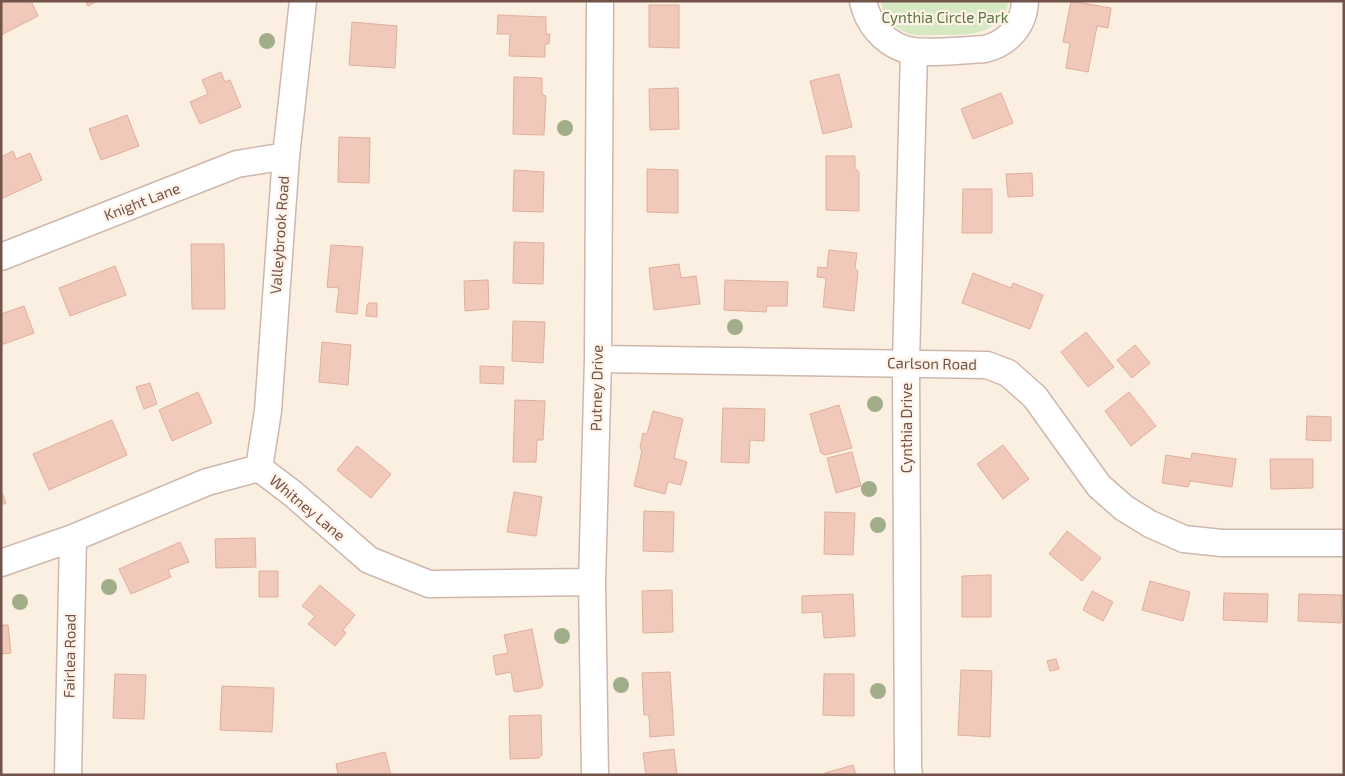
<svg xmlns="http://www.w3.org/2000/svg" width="1345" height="776" font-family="'Exo 2',sans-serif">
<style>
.green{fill:#d6e8c2}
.building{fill:#f0c9bb;stroke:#e2ae9c}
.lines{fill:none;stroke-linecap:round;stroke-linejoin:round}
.minor-casing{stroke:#ceb7ac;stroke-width:29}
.minor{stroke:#fff;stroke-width:26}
.tree{fill:#a2ae8a}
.labels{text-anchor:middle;stroke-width:4.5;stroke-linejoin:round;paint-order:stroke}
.park-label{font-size:15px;fill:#597842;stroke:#fff3e8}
.street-label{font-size:15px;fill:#725349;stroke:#fff3e8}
</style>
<rect width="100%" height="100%" fill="#fbefe2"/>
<path class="green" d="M881 1H1009C1001 34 972 35 944 35 921 35 904 39 888 19 884 14 882 8 881 1Z"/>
<path class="building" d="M1 1H31L38 16 1 35Z
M85 1H97L88 6Z
M1071 1 1111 8 1108 28 1097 26 1088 72 1066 68 1070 43 1063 42Z
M649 5H679V48L649 47Z
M498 15 546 17V34H550L549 44H545V57L509 56 510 34H497Z
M352 22 397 26 395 68 349 65Z
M221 72 225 82 230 80 241 107 200 124 190 102 208 94 202 80Z
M839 74 852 127 823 134 810 81Z
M514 77 542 78V94L546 96 544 135 513 134Z
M678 88 679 129 650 130 649 89Z
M1001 93 1013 123 973 139 961 109Z
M127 115 139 146 101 160 89 129Z
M339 137 370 138 369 183 338 182Z
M13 151 16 159 30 153 42 180 1 199V157Z
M826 156H855V168L859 172V211L826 210Z
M647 169 678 170V213L647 212Z
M514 170 544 172 543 212 513 211Z
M1032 173 1033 196 1008 197 1006 174Z
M963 189H992V233H962Z
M514 242 544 243 543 284 513 283Z
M191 244H224L225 309H192Z
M331 245 363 247 357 314 336 312 339 288 327 287Z
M829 250 857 253 855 268 858 271 854 311 823 307 826 278 817 277 818 267 827 268Z
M679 264 681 278 696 276 700 304 654 310 649 268Z
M115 266 126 295 70 316 59 288Z
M973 273 1011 288 1013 283 1043 295 1030 329 962 303Z
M488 280 489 309 465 311 464 281Z
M725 280 788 282 787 306H767L766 312 724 310Z
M369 303H377V317L366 316 367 305Z
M24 306 34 333 1 345V314Z
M513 321 545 322 543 363 512 361Z
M1086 332 1114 367 1088 387 1061 352Z
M322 342 351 345 348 385 319 382Z
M1135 345 1150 363 1132 378 1117 360Z
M480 366 504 367 503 384 480 383Z
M150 383 157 404 144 409 136 387Z
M198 392 212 423 172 441 159 410Z
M1129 392 1156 426 1131 446 1105 411Z
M515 400 545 401 543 440H537L536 462H513Z
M839 405 852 448 825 455 821 453 810 414Z
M723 408 765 409 764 441 750 440 749 463 721 462Z
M653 411 683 419 674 458 687 462 681 485 668 482 665 494 634 486 642 451 640 448 643 433 647 434Z
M1307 416 1331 417V441L1306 440Z
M112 420 127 455 49 490 33 454Z
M1003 445 1029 479 1003 499 977 464Z
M357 446 391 474 371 498 337 470Z
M852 452 861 486 836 493 827 458Z
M1192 453 1236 459 1232 487 1190 481 1188 487 1162 483 1166 455 1191 459Z
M1270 459H1313V488L1271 489Z
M1 490 6 503 1 505Z
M514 492 542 497 536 536 507 532Z
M644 511 674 512 673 552 643 551Z
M825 512 855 513 853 555 824 554Z
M1067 531 1101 558 1082 581 1049 554Z
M255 538 256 567 216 568 215 539Z
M180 542 189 562 168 570 171 577 131 594 119 569Z
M259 571H278V597H259Z
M991 575V617H962V576Z
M1150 581 1190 592 1183 621 1142 610Z
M320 585 355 615 343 630 346 633 335 646 308 624 315 616 302 606Z
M672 590 673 632 643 633 642 591Z
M1092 591 1113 602 1103 621 1083 610Z
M1224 593 1268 594 1267 622 1223 620Z
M853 594 855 636 824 638 822 612 802 613V596Z
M1299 594 1342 595 1341 623 1298 621Z
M1 625H8L11 653 1 654Z
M532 629 543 685 540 688 516 692 514 691 511 672 496 675 493 656 508 653 504 635Z
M1056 659 1059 669 1050 671 1047 661Z
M961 670 992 671 990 737 958 735Z
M670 672 674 735 650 737 649 715H644L642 673Z
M115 674 146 675 144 719 113 718Z
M824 674H854V716L823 715Z
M222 686 274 688 272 732 220 730Z
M541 715 542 755 539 758 510 759 509 716Z
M674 749 677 775H646L643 753Z
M385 752 391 775H338L336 764Z
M853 765 856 775H826L825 773Z"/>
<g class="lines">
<defs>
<path id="minor" d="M863 1C867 22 883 42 904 49 920 55 965 50 985 49 1008 43 1024 26 1025 1
M1 257 237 164 286 156
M598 359 987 365 1008 373 1035 397 1099 486 1124 508 1150 524 1184 539 1222 543H1344
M259 468 268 411 286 156 303 1
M1 563 73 538 207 482 259 468 292 493 369 560 429 584 592 582
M68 775 73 538
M595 775 592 582 598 359 600 1
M909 775 908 767 906 363 914 51"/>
</defs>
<use href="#minor" class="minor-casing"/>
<use href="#minor" class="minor"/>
</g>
<g class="tree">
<circle cx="267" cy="41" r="8"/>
<circle cx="565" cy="128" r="8"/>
<circle cx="735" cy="327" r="8"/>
<circle cx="875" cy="404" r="8"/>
<circle cx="869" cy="489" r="8"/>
<circle cx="878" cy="525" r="8"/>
<circle cx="109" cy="587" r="8"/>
<circle cx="20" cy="602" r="8"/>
<circle cx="562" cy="636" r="8"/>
<circle cx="621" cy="685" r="8"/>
<circle cx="878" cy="691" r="8"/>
</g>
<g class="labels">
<g class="park-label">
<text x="945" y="23">Cynthia Circle Park</text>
</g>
<g class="street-label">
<text transform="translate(142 202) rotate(-21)" y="5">Knight Lane</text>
<text transform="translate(280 235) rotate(-86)" y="5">Valleybrook Road</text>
<text transform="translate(932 364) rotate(1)" y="5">Carlson Road</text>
<text transform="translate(597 388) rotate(-89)" y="5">Putney Drive</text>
<text transform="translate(907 428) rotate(-90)" y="5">Cynthia Drive</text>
<text transform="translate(307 508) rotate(40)" y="5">Whitney Lane</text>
<text transform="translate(70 656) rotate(-89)" y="5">Fairlea Road</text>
</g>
</g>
<rect width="1345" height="776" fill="none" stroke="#725349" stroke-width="5"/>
</svg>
